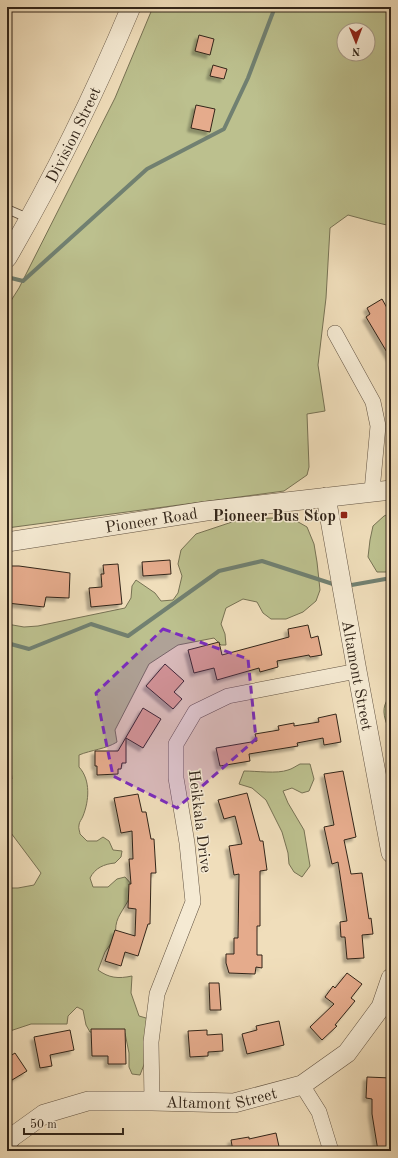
<svg xmlns="http://www.w3.org/2000/svg" width="398" height="1158" font-family="'Old Standard TT',serif">
<style>
.green{fill:#bcc08e;stroke:#777254;fill-rule:evenodd}
.lines{fill:none;stroke-linecap:round;stroke-linejoin:round}
.stream{stroke:#718071;stroke-width:4}
.building{fill:#e5ab8c;stroke:#322519;filter:url(#shadow)}
.service-casing{stroke:#625342;stroke-width:10}
.minor-casing{stroke:#625342;stroke-width:16}
.tertiary-casing{stroke:#625342;stroke-width:20}
.service{stroke:#f5ead3;stroke-width:8}
.minor{stroke:#f5ead3;stroke-width:15}
.tertiary{stroke:#f5ead3;stroke-width:19}
.marked{fill:#7b2cbf;fill-opacity:0.2;stroke:#7b2cbf;stroke-width:3;stroke-dasharray:8 5;stroke-linejoin:round}
.poi-dot{fill:#8f2418;stroke:#f5ead3;stroke-width:1.5}
.labels{text-anchor:middle;stroke-width:3;stroke-linejoin:round;paint-order:stroke}
.street-label{font-size:16px;fill:#322519;stroke:#f5ead3}
.poi-label{font-size:16px;font-weight:bold;fill:#322519;stroke:#f5ead3;text-anchor:end}
</style>
<defs>
<filter id="shadow"><feDropShadow dx="-3.5" dy="3.5" stdDeviation="1" flood-color="#0004"/></filter>
</defs>
<rect width="100%" height="100%" fill="#f0debb"/>
<filter id="stains"><feTurbulence type="fractalNoise" baseFrequency=".005" numOctaves="4"/><feColorMatrix values="0 0 0 0 .2 0 0 0 0 .09 0 0 0 0 .02 0 0 0 .5 -.17"/></filter>
<radialGradient id="worn" r=".72"><stop offset=".6" stop-color="#630" stop-opacity="0"/><stop offset="1" stop-color="#630" stop-opacity=".3"/></radialGradient>
<path class="green" d="M153 7H391V226L374 222 348 215 330 228 326 298 318 365 325 411 307 414 309 467 307 475 284 491 7 528V307L19 288 115 98ZM344 30H368V54H344Z
M391 513V572H377L368 557 370 540 373 526 384 516Z
M271 518 293 519 307 527 314 544 317 562 320 590 316 601 303 612 286 619H271L263 613 257 602 243 599 226 608 221 624 225 634 226 645H221L214 638 178 645 149 664 115 730 117 742C106 749 91 750 79 755V767C91 780 89 801 83 816 82 819 79 822 79 825 78 828 80 832 80 834L87 841H97L103 837 109 841 113 850 122 851 121 857 115 863C104 864 95 868 90 878L93 887H108L117 879 125 877 133 886C131 891 130 897 128 901 120 915 114 920 116 936L105 952 98 970C109 978 118 979 132 976L131 993 139 1016 146 1018 151 1025 145 1062 140 1075 132 1074 129 1067V1053L125 1033 116 1031 100 1033 90 1032 86 1025 83 1010 77 1007 68 1016 67 1024H31L7 1032V888H18L34 885 41 873 11 833 7 831V784L12 779 11 770 7 761V624L24 627 38 626 125 608 131 598 132 586 136 580 155 593 161 601 173 600 178 593 182 576 178 564 181 550 196 534 238 520Z
M391 694V725H387C382 711 383 705 391 694Z
M300 764H310L314 779 309 791 302 793 292 788 283 791 288 803 304 830 310 866 302 877 294 872 289 864 288 853 282 832 266 800 252 788 239 784 244 771C257 771 277 774 288 770 292 769 296 766 300 764Z"/>
<g class="lines">
<path class="stream" d="M7 277 23 281 147 169 224 129 248 78 275 7
M346 586 391 578
M7 643 29 649 91 624 128 636 219 571 262 561 336 585"/>
</g>
<path class="building" d="M199 35 214 39 210 55 195 51Z
M213 65 227 69 224 79 210 76Z
M196 105 215 109 210 132 191 128Z
M382 299 391 315V359L366 317 370 314 367 308Z
M170 560 171 574 143 576 142 562Z
M118 564 122 604 91 607 89 588 102 587 101 574H104L103 565Z
M7 566H19L70 573 69 598 46 597 44 607 7 603Z
M308 625 311 638 318 636 322 655 310 657 309 655 277 661 278 667 260 672 259 668 217 680 214 668 194 673 188 650 219 642 222 655 289 637 288 629Z
M165 664 184 681 174 692 182 699 173 709 146 686Z
M143 708 161 719 143 748 126 738V763H122L121 769H118V774L97 775V766H95V751H118Z
M336 714 341 742 324 745 323 738 297 743 298 746 249 754 250 761 220 766 216 748 257 741 255 734 279 730 278 726 294 723V726L319 722 318 718Z
M343 771 356 837 344 840 351 874 362 873 369 919 371 918 373 934 362 935 364 958 347 959 345 937H341L340 922 347 921 338 862 332 864 324 827 334 825 324 774Z
M247 793 260 841H263L267 870 260 871V926H257V955H262V968L256 967 255 974 229 973 226 963V954H234V938H238L239 874 234 875 229 846 242 844 235 816 224 819 218 800Z
M138 794 142 812H146L151 839H154L156 873H151L150 924H148L138 956 125 952 121 966 105 961 115 930 135 936 136 909 128 908 129 884H131L129 859H133L132 831 121 833 114 798Z
M347 973 362 984 351 998 355 1001 335 1025 337 1026 322 1040 310 1027 334 1004 325 997 333 986 335 988Z
M209 983H219L221 1010H210Z
M279 1021 284 1045 247 1054 242 1034 257 1030 256 1026Z
M91 1029H125L126 1064H108V1056H92Z
M70 1030 74 1050 50 1055 52 1066 40 1068 34 1037Z
M207 1030V1035L222 1034 223 1051 208 1052V1056L190 1057 188 1031Z
M15 1053 27 1071 7 1083V1058Z
M367 1077 391 1078 390 1117 391 1151H378L372 1114V1099L366 1098Z
M276 1133 280 1151H233L231 1140 249 1137V1139Z"/>
<g class="lines">
<defs>
<path id="service" d="M7 209 30 219"/>
<path id="minor" d="M335 333 373 402 378 426 372 491
M302 1085 319 1112 331 1151
M152 1101 151 1042 157 994 193 902 187 843 176 778V744L195 712 228 696 357 671"/>
<g id="tertiary">
<path id="s1" d="M7 258C54 177 95 93 131 7"/>
<path id="s2" d="M326 497 357 671 391 853"/>
<path id="s3" d="M7 542 206 511 391 490"/>
<path id="s4" d="M7 1143 12 1137 44 1114 88 1101H152L234 1103 302 1085 347 1053 381 1007 391 978"/>
</g>
</defs>
<use href="#service" class="service-casing"/>
<use href="#minor" class="minor-casing"/>
<use href="#tertiary" class="tertiary-casing"/>
<use href="#service" class="service"/>
<use href="#minor" class="minor"/>
<use href="#tertiary" class="tertiary"/>
</g>
<path class="marked" d="M163 629 248 659 256 739 177 808 113 776 96 693Z"/>
<rect class="poi-dot" x="340" y="511" width="8" height="8" rx="2"/>
<g class="labels">
<g class="street-label">
<text dy="6" stroke="none"><textPath href="#s1" startOffset="140">Division Street</textPath></text>
<text dy="6" stroke="none"><textPath href="#s3" startOffset="146">Pioneer Road</textPath></text>
<text dy="6" stroke="none"><textPath href="#s2" startOffset="181">Altamont Street</textPath></text>
<text transform="translate(201 821) rotate(83)" y="6">Heikkala Drive</text>
<text dy="6" stroke="none"><textPath href="#s4" startOffset="227">Altamont Street</textPath></text>
</g>
<g class="poi-label">
<text x="336" y="521">Pioneer Bus Stop</text>
</g>
</g>
<rect width="398" height="1158" fill="none" stroke="#f0debb" stroke-width="24"/>
<rect x="8" y="8" width="382" height="1142" fill="none" stroke="#322519" stroke-width="2"/>
<rect x="12" y="12" width="374" height="1134" fill="none" stroke="#322519"/>
<g transform="translate(356 42) rotate(179)"><circle r="19" fill="#f5ead3" stroke="#a79b89"/>
<path d="M0-3L7 15L0 10L-7 15Z" fill="#8f2418"/>
<text y="-6" font-size="11" font-weight="bold" text-anchor="middle" fill="#322519">N</text>
</g>
<path d="M24 1128v6h99v-6" fill="none" stroke="#322519" stroke-width="2"/>
<text x="30" y="1128" font-size="12" fill="#322519" stroke="#f5ead3" stroke-width="3" paint-order="stroke">50 m</text>
<rect width="100%" height="100%" filter="url(#stains)"/>
<rect width="100%" height="100%" fill="url(#worn)"/>
</svg>
